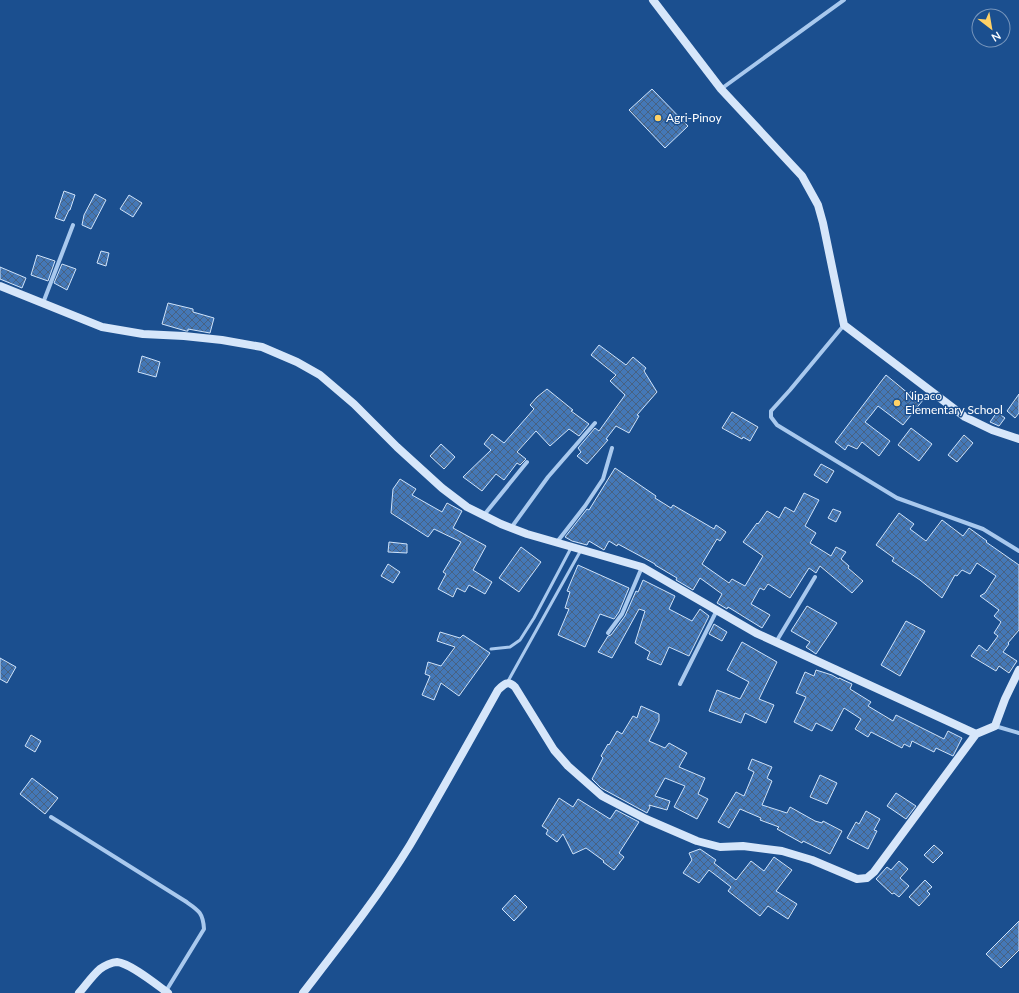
<svg xmlns="http://www.w3.org/2000/svg" width="1019" height="993" font-family="Lato,sans-serif">
<style>
.building{fill:url(#building-cross-hatch);stroke:#cfe3fa}
.lines{fill:none;stroke-linecap:round;stroke-linejoin:round}
.lane{stroke:#a9c9ee;stroke-width:3}
.street{stroke:#a9c9ee;stroke-width:4}
.secondary{stroke:#d6e6fa;stroke-width:8}
.poi-dot{fill:#ffd166;stroke:#1b4f8f;stroke-width:1.5}
.labels{text-anchor:middle;stroke-width:3;stroke-linejoin:round;paint-order:stroke}
.poi-label{font-size:12px;fill:#fff;stroke:#1b4f8f;text-anchor:start}
</style>
<defs>
<pattern id="building-cross-hatch" width="8" height="8" patternUnits="userSpaceOnUse"><rect width="8" height="8" fill="#4478b7"/><path d="M0 0l8 8M0 8l8-8" fill="none" stroke="#486282"/></pattern>
</defs>
<rect width="100%" height="100%" fill="#1b4f8f"/>
<path class="building" d="M652 89 688 126 665 148 629 110Z
M64 191 75 195 70 210H69L64 221 55 218Z
M95 194 106 200 91 229 82 225 84 215Z
M129 195 142 203 133 217 120 209Z
M101 251 109 253 106 266 97 263Z
M37 255 55 261 48 281 31 275Z
M62 264 76 269 67 290 54 283Z
M0 267 26 278 22 288 0 279Z
M168 303 193 309V312L214 318 210 333 188 329V331H186L162 324Z
M599 345 626 365 633 357 646 368 644 371 657 392 637 415 639 416 629 433 616 426 606 439 608 440 587 464 577 456 581 452 578 448 595 428 599 431 625 395 610 381 616 375 591 355Z
M142 356 160 362 156 377 138 372Z
M886 375 909 394 911 391 923 400 903 425 878 406 871 415 865 422 890 441 879 456 862 442 857 449 848 445 845 450 835 442Z
M547 389 573 410 571 411 589 424 579 436 569 429 550 446 536 431 517 452 526 459 520 465 517 463 504 480 496 474 482 491 463 477 491 450 484 444 492 434 504 443 534 409 530 405 537 397Z
M1019 394V413L1015 418 1007 411Z
M732 412 758 427 750 441 743 437 742 439 722 428Z
M997 412 1005 418 999 426 990 422Z
M911 428 932 444 919 461 898 445Z
M964 435 973 443 957 462 948 455Z
M441 444 455 457 444 469 430 456Z
M821 464 834 471 827 483 814 475Z
M615 468 656 496 655 498 671 508 673 505 714 529 716 525 726 532 720 541 717 539 702 564 729 583 732 579 745 586 763 556 743 542 757 523 758 524 767 511 779 518 785 507 794 512 804 493 819 500 805 526 816 533 810 543 831 556 836 547 846 552 841 559 849 566 848 568 863 581 852 593 820 566 816 573 809 568 790 598 768 584 764 590 760 588 751 604 770 615 762 628 728 607 727 609 717 603 722 594 700 578 693 590 676 580 677 578 655 565V564L618 544 617 546 609 541 604 550 589 541 587 545 572 541 565 537 587 509 589 510Z
M400 479 416 489 412 495 442 512 447 503 462 511 453 528 486 546 473 570 492 582 485 594 469 585 465 592 457 588 453 597 438 589 446 574 443 572 461 542 434 529 428 537 391 513 393 489Z
M833 509 841 512 836 522 828 518Z
M899 513 914 524 910 529 926 541 942 520 963 536 969 528 987 541 986 542 1019 565V630L1008 643 1009 644 1003 652 1017 661 1009 673 999 666 996 671 971 656 979 645 987 651 998 636 994 633 1001 622 994 616 999 610 980 596 985 593 996 576 977 563 970 574 962 570 957 576 955 575 942 598 920 580 892 561 894 558 876 545Z
M389 542 407 544V553L388 552Z
M521 547 541 562 519 592 499 578Z
M388 564 400 572 393 583 381 576Z
M578 565 629 588 619 612 614 619 600 614 585 647 558 635 569 609 565 608 570 592 567 591Z
M643 580 675 596 669 609 692 621 700 609 709 616 689 656 669 647 661 665 647 659 650 652 635 643 645 611 639 609 612 658 598 652 608 636 611 635 625 616 636 591 638 592Z
M807 606 837 623 816 654 806 647 810 642 791 631Z
M906 621 925 631 900 676 881 665Z
M714 624 727 632 722 641 709 634Z
M440 632 460 638 463 635 490 653 459 696 441 683 434 700 422 695 430 676 425 674 428 662 441 666 455 647 437 641Z
M742 642 777 662 759 699 774 705 766 723 745 713 741 723 709 711 717 690 740 699 749 682 727 670Z
M0 658 16 667 7 683 0 679Z
M816 670 832 675 839 679V678L852 684 850 689 871 702 868 706 893 721 896 715 944 739 948 731 962 738 953 756 936 748 934 752 912 741 910 747 904 744 902 748 871 732 868 737 855 729 861 719 844 708 832 731 816 723 812 731 794 722 806 697 796 693 805 672 814 676Z
M641 706 659 714V721L649 741 665 748 669 743 687 753 679 767 705 778 698 794 708 799 697 819 674 807 685 786 665 778 655 796 670 801 667 810 649 805 650 807 647 813 601 788 592 779 603 758 601 756 608 744 609 745 617 731 622 734 633 716 637 718Z
M31 735 41 741 35 752 25 746Z
M752 759 772 767 767 778 772 781 762 805 787 813 790 807 815 821 822 823 823 821 842 831 830 854 803 841 802 843 777 829 779 827 760 820 761 818 740 809 729 828 718 822 736 792 744 796 754 772 748 769Z
M820 775 837 783 827 804 810 797Z
M32 778 58 798 45 814 20 794Z
M896 793 916 806 906 819 887 806Z
M559 798 573 807 578 799 610 819 616 810 639 822 619 853 624 857 614 870 603 862 604 861 586 848 573 854 563 834 557 842 546 834 548 830 542 826Z
M866 811 880 819 874 830 877 831 868 849 847 838 856 822 859 824Z
M934 845 943 853 933 863 924 855Z
M700 849 716 860 714 863 736 880 751 861 764 871 774 857 792 870 776 891 797 904 788 919 768 906 760 916 728 891 731 887 709 870 699 883 683 873 692 860 689 853Z
M899 861 908 869 900 878 909 886 899 897 894 893 892 894 876 879 887 867 891 870Z
M925 880 932 887 927 891 930 894 919 906 909 897Z
M515 895 527 907 514 921 502 909Z
M1019 921V950L1001 968 986 954Z"/>
<g class="lines">
<path class="lane" d="M491 649 510 647 520 640 534 618 571 548
M507 683 581 550"/>
<path class="street" d="M721 89 844 0
M43 303 73 225
M844 325 790 390 771 411V417L777 425 897 498 983 529 1019 551
M484 515 527 462
M511 528 548 477 595 423
M557 542 585 506 603 479 612 448
M608 633 622 614 642 567
M776 642 815 577
M680 684 717 610
M995 726 1019 733
M51 817 185 901C198 910 203 912 204 929L166 991"/>
<path class="secondary" d="M653 0 721 89 802 176 818 205 823 223 844 325 965 417 992 430 1019 439
M0 286 102 327 143 334 184 336 222 340 262 347 297 362 320 375 354 404 397 447 442 488 467 507 501 524 527 534 642 567 756 633 976 734 995 726 1005 699 1019 670
M79 993C86 985 92 976 100 969 104 966 112 962 117 962 130 963 157 985 168 993
M303 993C340 945 378 897 410 845 440 794 469 742 498 690 504 684 508 680 515 687L554 750 568 766 602 796 646 819 697 841 720 847 743 846 782 851 812 860 857 879 867 878 874 872 976 734"/>
</g>
<g class="poi-dot">
<circle cx="658" cy="118" r="4"/>
<circle cx="897" cy="403" r="4"/>
</g>
<g class="labels">
<g class="poi-label">
<text x="666" y="122">Agri-Pinoy</text>
<text x="905" y="400">Nipaco<tspan x="905" dy="14">Elementary School</tspan></text>
</g>
</g>
<g transform="translate(991 28) rotate(149)"><circle r="19" fill="#1b4f8f" stroke="#7695bc"/>
<path d="M0-3L7 15L0 10L-7 15Z" fill="#ffd166"/>
<text y="-6" font-size="11" font-weight="bold" text-anchor="middle" fill="#ffffff">N</text>
</g>
</svg>
